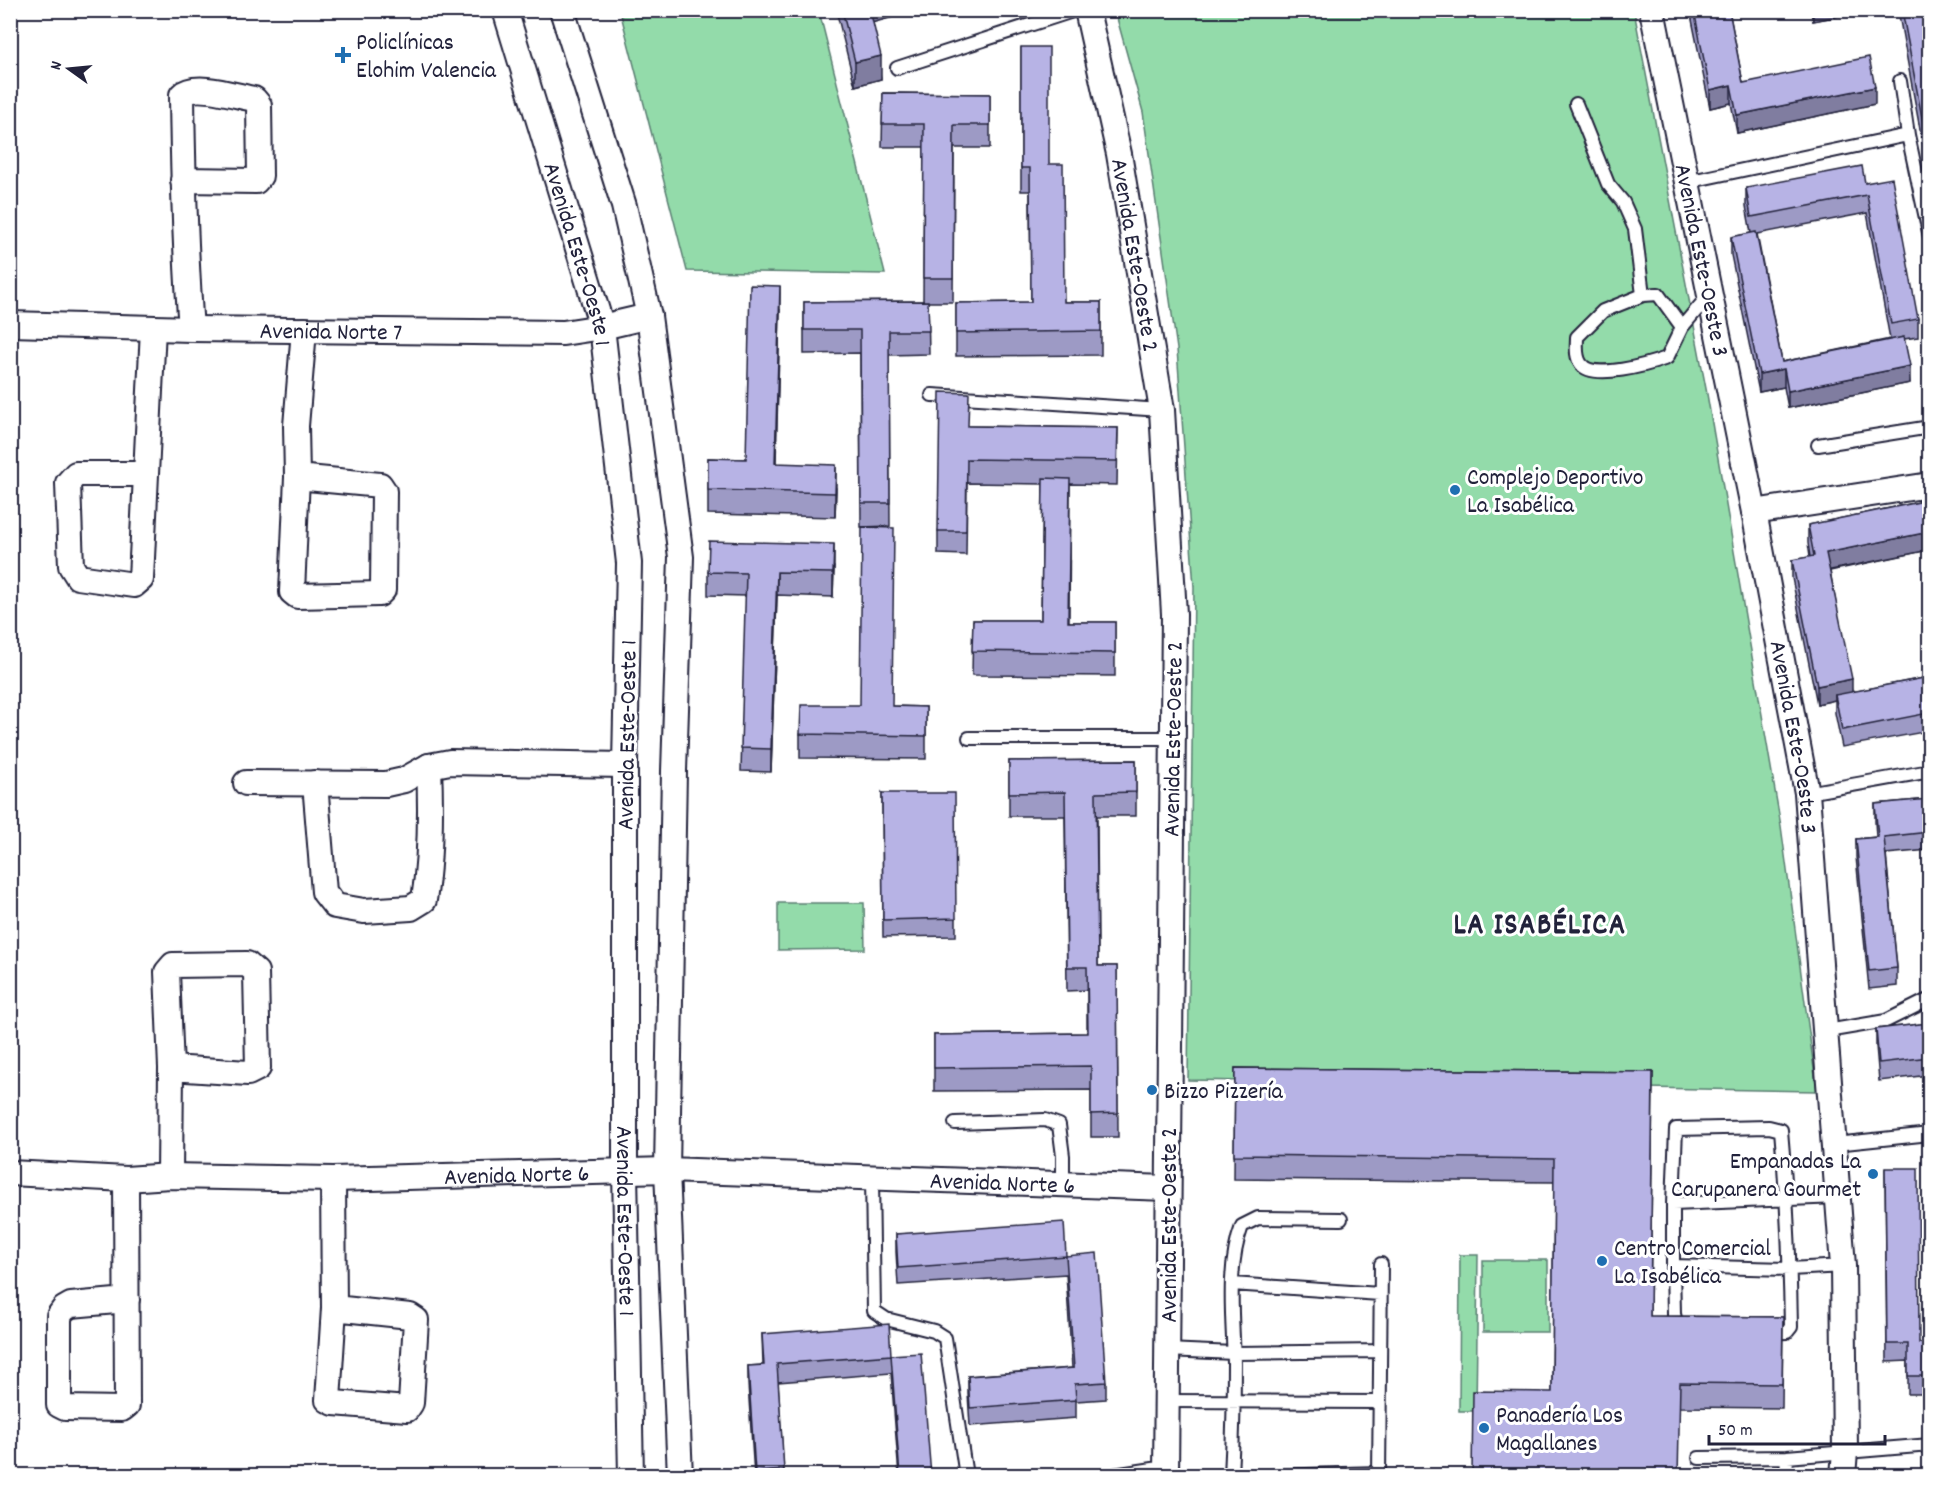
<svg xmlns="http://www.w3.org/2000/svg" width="1940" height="1486" font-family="Dekko,sans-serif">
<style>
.green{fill:#93dbaa;stroke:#5a7e72;stroke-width:1.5}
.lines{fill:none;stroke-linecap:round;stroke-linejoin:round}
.service-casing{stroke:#22223b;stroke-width:16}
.minor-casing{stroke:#22223b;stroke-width:28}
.service{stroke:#fff;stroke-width:12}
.minor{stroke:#fff;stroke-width:24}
.wall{fill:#9d9ac5;stroke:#22223b;stroke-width:1.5;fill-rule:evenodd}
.shaded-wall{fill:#807da0;stroke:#22223b;stroke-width:1.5}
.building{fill:#b7b3e5;stroke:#22223b;stroke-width:1.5}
.poi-dot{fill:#1f6fb2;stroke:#fff;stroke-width:2}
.labels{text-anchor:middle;stroke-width:6;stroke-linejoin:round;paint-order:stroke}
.poi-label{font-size:24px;fill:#22223b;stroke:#fff;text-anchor:start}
.street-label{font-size:24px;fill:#22223b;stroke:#fff}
.district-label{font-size:30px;font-weight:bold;letter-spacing:1.5px;fill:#22223b;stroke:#fff}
</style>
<rect width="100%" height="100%" fill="#fff"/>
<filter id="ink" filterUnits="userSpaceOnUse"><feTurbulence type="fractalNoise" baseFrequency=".0167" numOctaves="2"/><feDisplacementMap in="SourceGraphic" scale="12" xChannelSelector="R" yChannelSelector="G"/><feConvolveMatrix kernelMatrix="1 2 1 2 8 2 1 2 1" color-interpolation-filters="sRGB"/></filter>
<g filter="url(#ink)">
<path class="green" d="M620 11H819L885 274 687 271Z
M1115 11H1634L1707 394 1781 826 1817 1091 1188 1080 1194 587 1177 349 1143 112Z
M778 903H864L865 949 778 950Z
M1460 1255H1478L1476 1411H1459Z
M1483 1260H1548V1332H1483Z"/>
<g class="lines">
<defs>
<path id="service" d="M897 68 1076 10
M1900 81 1908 135 1930 237
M1576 104 1608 184 1623 202 1635 229 1643 295
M1686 182 1908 135
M1682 327 1658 294 1643 295 1603 311 1577 337C1577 346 1575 356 1581 364 1593 381 1650 364 1667 358L1682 327 1710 294
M932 395 1162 410
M1818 445 1930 427
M969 738H1173
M1807 793 1930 771
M1827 1031 1886 1021 1930 999
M955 1123 1045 1120 1059 1125 1063 1156V1185
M1835 1144 1930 1134
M872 1178 874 1311 886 1319 934 1331 945 1338 966 1476
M1673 1204 1839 1197
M1673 1266 1674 1314 1678 1330
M1232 1284 1380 1294
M1767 1333 1787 1332 1791 1327C1790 1261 1787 1196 1781 1130L1769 1127 1676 1129 1673 1204V1266L1790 1269 1843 1266
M1167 1350 1234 1353 1380 1351
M1166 1401 1379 1402
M1699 1458 1787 1457 1930 1445
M1107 1476 1166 1467
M1231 1476C1233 1438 1234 1401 1234 1364 1233 1319 1226 1269 1242 1226L1258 1218 1341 1219
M1269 1476 1379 1473
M1379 1476 1381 1264
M1786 1476 1787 1457"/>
<g id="minor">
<path id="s1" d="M505 10 602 327 629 563 625 765V1172L631 1476"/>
<path d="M562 10 624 206 649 316 681 557 674 771 667 1170 680 1476"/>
<path id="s2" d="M1087 10 1119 154 1162 410 1174 614 1166 1476"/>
<path id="s3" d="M1652 10 1754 512 1807 793 1843 1266 1845 1451 1843 1476"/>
<path d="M183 180 256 181 260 176 259 105 254 99C236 96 195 82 182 95 183 173 185 251 191 329"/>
<path id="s4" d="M10 324 191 329 563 333 602 327 649 316"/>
<path d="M146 474H76L68 483 71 566 78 577 134 585 141 579 153 328"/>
<path d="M297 477 380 485 384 491 383 590 379 594 297 596 292 592 297 477 296 426 304 330"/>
<path d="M1754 512 1930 485"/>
<path d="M246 783 386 784 404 780 429 766 450 762 625 765"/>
<path d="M315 783 324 892 335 906 364 911 411 908 424 900C431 855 431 812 429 766"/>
<path id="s5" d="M10 1173 126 1179 170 1176 333 1179 667 1170 1167 1188"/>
<path d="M170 1176 171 1068 167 972 173 965 247 964 256 972 258 1068 248 1073 171 1068"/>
<path d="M126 1179 127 1405 122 1409 65 1408 59 1405V1316L64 1309 71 1305 127 1300"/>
<path d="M333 1179 334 1308 328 1400 334 1403 407 1409 411 1403 416 1320 410 1316 334 1308"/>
</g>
</defs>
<use href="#service" class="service-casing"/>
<use href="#minor" class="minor-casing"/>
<use href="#service" class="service"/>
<use href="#minor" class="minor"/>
</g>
<path class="wall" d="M836 10H919L873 22 881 79 855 86Z
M1690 10H1729L1743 83 1875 104 1737 133 1731 103 1710 108Z
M1810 10H1840V16L1813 21Z
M1898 10H1929V178Z
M1021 47 1049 164 1064 302H1101V355L956 356V303L1031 302 1030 191H1021Z
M883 93 990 94V148H954L953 302H928L929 354 889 355 890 526 861 527 860 353 804 354V302L923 301 924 147H882Z
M1865 183 1918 319V337L1904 339 1910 383 1788 408 1784 387 1759 392 1731 255V237L1751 233 1746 206V188ZM1867 213 1890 339 1782 362 1757 234Z
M780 309 776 463 836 488 835 517 708 514V458L746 459Z
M969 426 1118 428 1117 485 1070 484 1069 622H1115V676L972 675 973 620H1041L1043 484 967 483 966 555 938 554V531Z
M1929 500V550L1830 571 1852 692 1929 677V731L1842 747 1835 713V700L1817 704 1792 578V560L1810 557 1808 543V525Z
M834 567 833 597 777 595 771 772 741 771 746 596 708 595V572Z
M892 706 926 707V759L800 758V734Z
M1136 760V816H1097L1098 966H1117L1118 1137H1091V1090L934 1091V1035L1087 1033V990L1067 991 1065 816H1009V761Z
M882 793 956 918V936L883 937Z
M1929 799V850L1886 854 1897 968V986L1869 989 1856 857V839L1876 837 1875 822V804Z
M1929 1023V1075L1879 1081 1876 1046V1029Z
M1235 1068 1653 1072 1650 1316 1783 1317 1782 1408 1680 1407 1552 1392 1554 1182 1234 1179Z
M1885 1168 1919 1343H1929V1394H1908V1361L1887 1362Z
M896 1234 1066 1256 1106 1382V1399L1076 1401V1418L970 1426 968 1394V1376L1072 1368 1066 1274 898 1285 896 1252Z
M762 1334 891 1355 931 1476H899L891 1373 778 1382 784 1476H754L748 1384V1366L763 1365Z"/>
<path class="shaded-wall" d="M868 10H919L868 24Z
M1813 10H1840V16L1813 21Z
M881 56V79L855 86V62Z
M1731 85V103L1710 108V90Z
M1875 87V104L1737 133V115Z
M780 286V309L775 487V463Z
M1910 366V383L1788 408V391Z
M1784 369V387L1759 392V374Z
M836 465V488L835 517V493Z
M1929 532V550L1826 571V553Z
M834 544V567L833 597V573Z
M777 572V595L771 772V749Z
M1852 679V697L1835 695V700L1817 704V686Z"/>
<path class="building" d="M842 10H870L881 56 855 62Z
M1694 10H1729L1743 83 1869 57 1875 87 1737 115 1731 85 1710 90Z
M1902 10H1929V155Z
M1021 47H1049V164H1063L1064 302H1101V331L956 333V303L1031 302 1030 168H1021Z
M883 93 990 94V125H954L953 278H923L924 124H882Z
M1862 166 1865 183 1892 178 1918 319 1891 324 1867 195 1751 217 1746 188Z
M1756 232 1782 362 1904 337 1910 366 1788 391 1784 369 1759 374 1731 237Z
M750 285 780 286 775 463 836 465 835 493 708 490V458L746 459Z
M928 301 929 331H889L890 503H861L860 330H804V302Z
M940 392 969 393 968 426 1118 428 1117 461 967 459 966 531H938Z
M1043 478 1070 479 1068 622H1115V653L972 651 973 620H1041Z
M1929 500V532L1826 553 1852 679 1817 686 1792 560 1814 556 1808 525Z
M862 527 894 528 892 706 926 707V736L800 734 801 705H860Z
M709 541 834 544 833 573 777 572 771 749 741 748 746 573 708 572Z
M1929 677V713L1842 730 1835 695Z
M1136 760V792L1096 793 1098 966H1117L1118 1113 1091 1114V1066L934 1068V1035L1088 1033 1087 967H1067L1065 792 1009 793V761Z
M882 793H955L956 918 883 920Z
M1929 799V832L1884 837 1897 968 1869 971 1856 839 1878 837 1875 804Z
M1929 1023V1057L1879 1063 1876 1029Z
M1235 1068 1653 1072 1650 1316 1783 1317 1782 1384 1680 1383 1678 1476H1472L1473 1391 1552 1392 1554 1159 1234 1155Z
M1885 1168H1918L1919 1343H1929V1376H1908V1344H1887Z
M1064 1222 1066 1256 1097 1253 1106 1382 1075 1384 1076 1400 970 1408 968 1376 1074 1368 1066 1256 898 1268 896 1234Z
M889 1324 891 1355 777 1364 784 1470 755 1472 748 1366 764 1365 762 1334Z
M921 1353 931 1476H900L891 1355Z
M1900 1469 1929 1471V1476H1900Z"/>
</g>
<g class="poi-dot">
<path d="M340 46h6v6h6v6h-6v6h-6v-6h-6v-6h6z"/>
<circle cx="1455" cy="490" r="6"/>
<circle cx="1152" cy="1090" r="6"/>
<circle cx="1873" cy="1174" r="6"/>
<circle cx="1602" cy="1261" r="6"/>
<circle cx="1484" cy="1428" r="6"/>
</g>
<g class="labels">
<g class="poi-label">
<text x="356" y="49">Policlínicas<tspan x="356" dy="28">Elohim Valencia</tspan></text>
<text x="1467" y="484">Complejo Deportivo<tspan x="1467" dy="28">La Isabélica</tspan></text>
<text x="1164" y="1098">Bizzo Pizzería</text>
<text x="1861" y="1168" text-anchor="end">Empanadas La<tspan x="1861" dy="28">Carupanera Gourmet</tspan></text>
<text x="1614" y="1255">Centro Comercial<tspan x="1614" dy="28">La Isabélica</tspan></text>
<text x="1496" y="1422">Panadería Los<tspan x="1496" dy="28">Magallanes</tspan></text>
</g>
<g class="street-label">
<text dy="8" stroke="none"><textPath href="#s1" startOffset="255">Avenida Este-Oeste 1</textPath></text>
<text dy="8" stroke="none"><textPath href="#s2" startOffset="250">Avenida Este-Oeste 2</textPath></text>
<text dy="8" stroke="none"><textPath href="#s3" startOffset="255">Avenida Este-Oeste 3</textPath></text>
<text dy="8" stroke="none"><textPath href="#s4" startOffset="321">Avenida Norte 7</textPath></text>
<text transform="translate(626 735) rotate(-89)" y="8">Avenida Este-Oeste 1</text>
<text dy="8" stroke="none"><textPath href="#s3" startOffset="741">Avenida Este-Oeste 3</textPath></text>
<text transform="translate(1172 739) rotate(-89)" y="8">Avenida Este-Oeste 2</text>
<text dy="8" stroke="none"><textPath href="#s5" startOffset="507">Avenida Norte 6</textPath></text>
<text dy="8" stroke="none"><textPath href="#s5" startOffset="993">Avenida Norte 6</textPath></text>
<text dy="8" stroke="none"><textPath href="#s1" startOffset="1227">Avenida Este-Oeste 1</textPath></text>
<text transform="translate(1168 1225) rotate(-90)" y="8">Avenida Este-Oeste 2</text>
</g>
<g class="district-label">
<text x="1540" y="933">LA ISABÉLICA</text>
</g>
</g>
<rect width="1940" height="1486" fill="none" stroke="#fff" stroke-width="36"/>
<rect x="18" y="18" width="1904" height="1450" fill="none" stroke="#22223b" stroke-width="2" filter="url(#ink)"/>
<g transform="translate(69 69) rotate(285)" stroke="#ffffff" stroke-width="4.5" paint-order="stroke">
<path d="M0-4.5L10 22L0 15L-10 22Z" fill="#22223b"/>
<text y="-9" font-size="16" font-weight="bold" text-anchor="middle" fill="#22223b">N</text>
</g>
<path d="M1709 1435v9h176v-9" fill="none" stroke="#22223b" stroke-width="3"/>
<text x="1718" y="1435" font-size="18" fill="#22223b" stroke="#ffffff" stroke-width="4.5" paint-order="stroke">50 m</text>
</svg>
